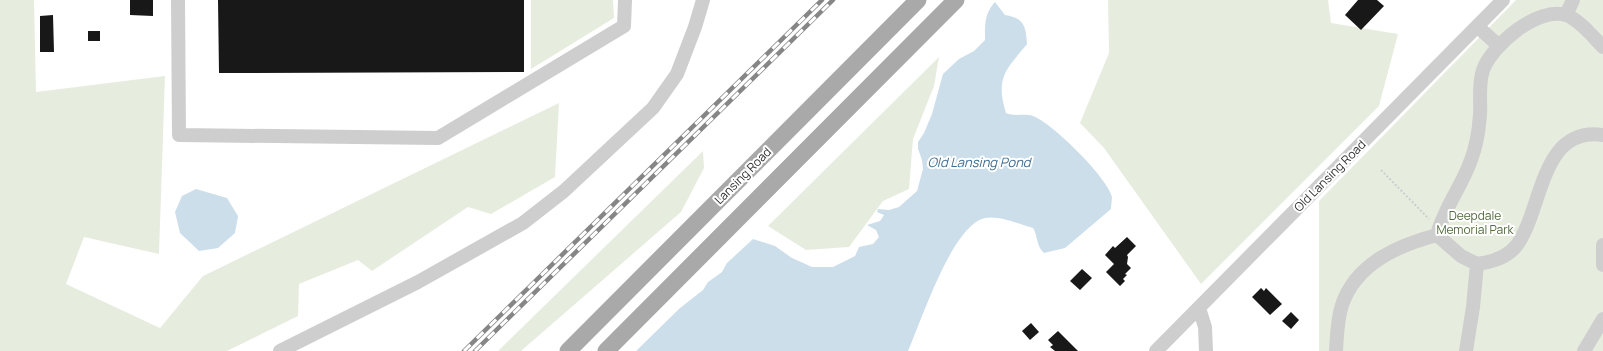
<svg xmlns="http://www.w3.org/2000/svg" width="1603" height="351" font-family="Manrope,sans-serif">
<style>
.green{fill:#e6eddf}
.water{fill:#cddeeb}
.building{fill:#181818}
.lines{fill:none;stroke-linecap:round;stroke-linejoin:round}
.path{stroke:#cecece;stroke-width:2;stroke-dasharray:2 2;stroke-linecap:butt}
.minor{stroke:#cecece;stroke-width:14}
.major{stroke:#a9a9a9;stroke-width:17}
.rail-casing{stroke:#868686;stroke-width:4.5}
.rail{stroke:#fff;stroke-width:3;stroke-dasharray:9;stroke-linecap:butt}
.labels{text-anchor:middle;stroke-width:4;stroke-linejoin:round;paint-order:stroke}
.street-label{font-size:12px;fill:#313131;stroke:#fff}
.park-label{font-size:12px;fill:#526b3f;stroke:#fff}
.water-label{font-size:13px;font-style:italic;fill:#416e90;stroke:#fff}
</style>
<rect width="100%" height="100%" fill="#fff"/>
<path class="green" d="M0 0H34L36 92 165 76 159 254 84 237 66 284 160 328 203 276 559 103 555 177 491 214 468 207 372 271 358 260 299 284 298 316 227 351H0Z
M531 0H613L614 18 531 69Z
M1108 0H1328L1331 23 1398 34 1379 106 1201 284 1104 148 1080 123 1109 53Z
M1516 0H1603V351H1319V201Z
M939 57 934 86 913 139 909 189 883 201 849 247 806 250 768 226Z
M703 151 704 168 681 212 521 351H498Z"/>
<path class="water" d="M995 2 1005 15C1024 18 1026 26 1027 44 1006 70 995 77 1006 113 1015 117 1024 113 1033 116 1051 122 1108 178 1112 197 1112 200 1111 205 1111 209L1065 248 1044 253C1036 246 1038 236 1033 228 1019 224 999 215 985 218 952 225 921 322 908 351H636L680 308 703 290 708 282 722 272 727 263 753 239 775 246 792 258 812 267H833L855 256 859 247 873 244 879 237 876 230 867 225 880 221 884 215 877 212 878 209 889 210 899 207 917 191 923 169 922 160 918 149V142L924 133 932 114 943 74 959 59 974 51 985 40C985 25 984 14 995 2Z
M196 189 227 198 238 216 235 233 218 248 199 251 180 233 175 212 182 196Z"/>
<path class="building" d="M130 0H153V16L130 15Z
M218 0H524V72L219 73Z
M1358 0H1377L1384 6 1361 30 1345 15Z
M53 15 54 52H40V16Z
M88 31H100V41H88Z
M1127 237 1136 246 1127 255 1128 257 1127 264 1131 268 1125 274 1127 275 1123 279 1125 281 1120 286 1106 272 1114 264 1105 255 1113 246 1115 248Z
M1082 269 1092 278 1080 290 1070 281Z
M1261 288 1264 291 1266 288 1282 304 1270 315 1252 297Z
M1291 312 1299 320 1291 329 1282 321Z
M1031 323 1039 332 1030 340 1022 331Z
M1058 331 1078 351H1055L1050 347 1053 345 1048 340Z"/>
<g class="lines">
<path class="path" d="M1381 170 1429 219"/>
<path class="minor" d="M178 0 179 135 438 138 624 26 625 0
M1566 15 1573 0
M1478 27 1498 45
M1603 245V265
M1477 264C1492 262 1507 258 1517 245 1543 209 1540 126 1603 135
M1199 308 1205 327 1206 351
M280 351 418 282 523 223 564 191 653 108 677 74 695 27 703 0
M1156 351 1503 0
M1336 351C1337 336 1337 320 1342 305 1356 263 1399 245 1437 235
M1466 351 1473 307 1477 264 1461 256 1437 235C1444 208 1462 186 1471 160 1476 147 1479 129 1480 115 1481 100 1478 85 1483 70 1492 45 1538 6 1566 15 1580 20 1593 37 1603 47
M1584 351 1603 319"/>
<path class="major" d="M568 351 918 0
M606 351 956 0"/>
<defs>
<path id="rail" d="M464 351 822 0
M475 351 833 0"/>
</defs>
<use href="#rail" class="rail-casing"/>
<use href="#rail" class="rail"/>
</g>
<g class="labels">
<g class="street-label">
<text transform="translate(743 176) rotate(-45)" y="4">Lansing Road</text>
<text transform="translate(1330 176) rotate(-45)" y="4">Old Lansing Road</text>
</g>
<g class="park-label">
<text x="1475" y="220">Deepdale<tspan x="1475" dy="14">Memorial Park</tspan></text>
</g>
<g class="water-label">
<text x="979" y="167">Old Lansing Pond</text>
</g>
</g>
</svg>
